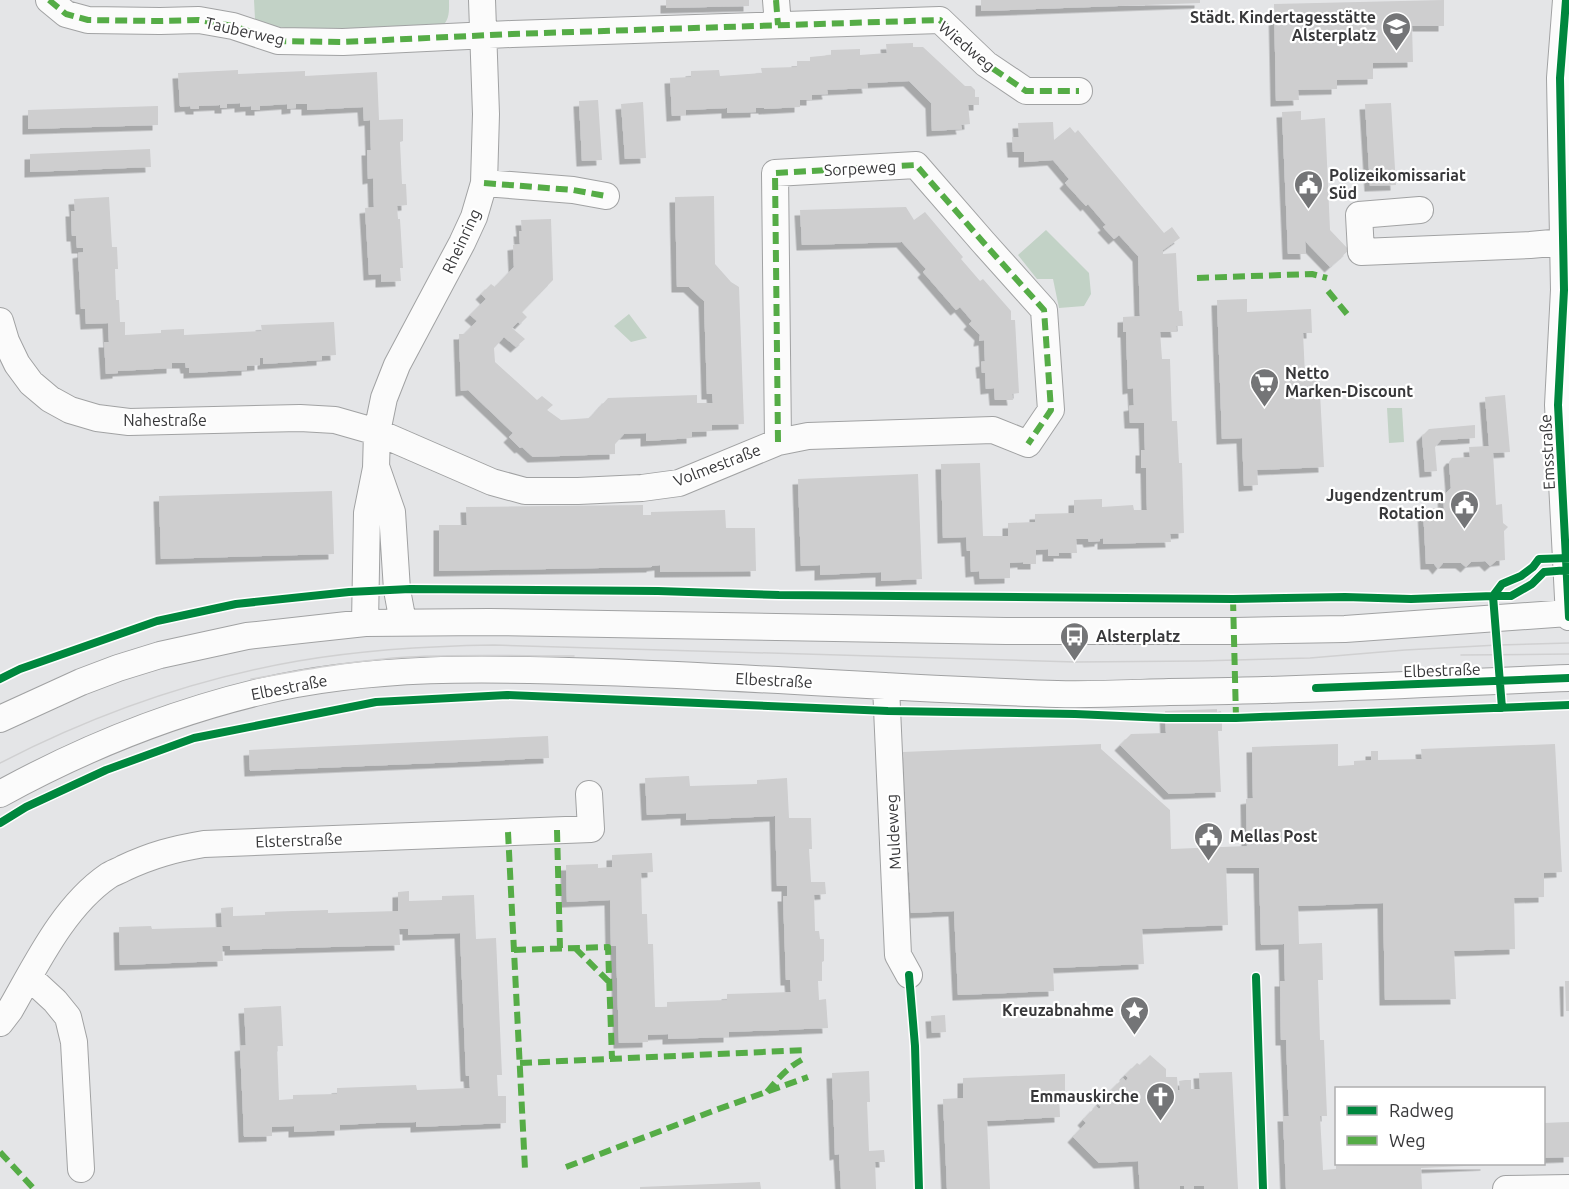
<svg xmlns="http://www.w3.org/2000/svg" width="1569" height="1189" font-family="Ubuntu,sans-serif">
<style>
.park{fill:#c2d2c6}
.building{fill:#cececf;filter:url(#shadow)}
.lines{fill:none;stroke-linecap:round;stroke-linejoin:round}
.minor-casing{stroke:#a1a2a3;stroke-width:28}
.minor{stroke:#fbfbfb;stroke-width:26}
.tram{stroke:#d0d0d1;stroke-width:1.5}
.quiet{stroke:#55ac46;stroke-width:6;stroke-dasharray:12 6;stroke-linecap:butt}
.cycleway-casing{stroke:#fff;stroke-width:11}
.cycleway{stroke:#00873e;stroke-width:8}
.labels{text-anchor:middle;stroke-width:4.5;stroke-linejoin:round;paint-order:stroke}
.poi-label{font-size:16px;font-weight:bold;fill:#38383a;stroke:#fff;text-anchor:end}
.street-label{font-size:16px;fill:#38383a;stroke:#fff}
</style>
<defs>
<filter id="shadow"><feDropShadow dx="-5.5" dy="5.5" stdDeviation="0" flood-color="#0004"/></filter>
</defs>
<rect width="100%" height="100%" fill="#e4e5e7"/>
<path class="park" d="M254 0H449C449 12 450 19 441 28L310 33 275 26 255 19Z
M1046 230 1089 273 1091 294 1084 306 1059 308 1053 279H1037L1018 255Z
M629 314 647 338 631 342 614 326Z
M1387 408H1402L1404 442 1389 443Z"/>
<path class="building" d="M666 0H749V6L666 8Z
M981 0H1200V3L981 11Z
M1444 0V26H1412L1413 62 1373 63V79L1337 80V89L1298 90 1299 100 1276 101 1274 4Z
M913 43V47H923L965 86H971L975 90V97H979V105H968L970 124 961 125 962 129 932 131 931 103 909 81 867 83 868 88 827 90 828 94 812 95V100H800V107L764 109V108H756V112L727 113V108L686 110V115L672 116 670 78 691 77V71L719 70 720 76 762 73 761 68 797 67V61H810V57L831 55V50L860 49V55L887 53 886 44Z
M238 70V74L305 71V76L377 72 379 120 403 119V141L400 142 402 184H406L407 205 397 206 398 219H400L403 268H400L401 281 381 282V274L369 275 365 208 374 207 373 178 368 179 367 150H371L370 120 364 121 363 107 307 110V104H296V108L287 109V104L260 106V110H251V106L240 107V103L227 104V108H220V105L199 106V109H191L190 106 180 107 178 73Z
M598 100 602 160 582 161 579 101Z
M643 102 646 158 625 159 621 104Z
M1391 103 1396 185 1370 186 1365 104Z
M158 106V125L28 129V110Z
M1301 111V120L1325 118 1330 230 1349 250 1330 267 1305 241 1306 254H1288L1282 112Z
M1053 122 1054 140 1070 127 1075 133 1078 130 1164 233 1172 227 1180 238 1163 250V254L1176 253 1179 311H1182L1183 326H1176L1177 332H1160L1162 359H1170L1172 421H1177L1179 463H1182L1184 533 1170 534 1171 542 1103 544V538L1100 539V541L1089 542 1088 539H1076L1077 553H1059V556H1048V549L1036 550V564H1023V562L1010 563V578L980 579 979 571 971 572 970 551H967L966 537 943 538 941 464 980 463 983 536H1008V523L1035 522V514L1074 513V500L1102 499V507L1133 505 1134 510H1147L1146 468H1141V450H1145L1144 423H1130L1129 406 1134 405 1133 388 1128 389 1126 332H1123V317L1140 316 1138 256 1119 235 1114 239 1103 227 1106 225 1088 204 1086 206 1065 183 1069 179 1053 160 1024 162V152H1013L1012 137H1019L1018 123Z
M150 149 151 167 30 172V154Z
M714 196 715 264 731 282 739 287 744 424 712 425V431L692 432V438L646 441V433L624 434 615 444V454L533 457 522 447 520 448 509 437 513 433 468 390 461 391 459 334H464L477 321 470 315 486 299 481 294 491 284 495 287 514 267 513 245 520 244 519 231H522L521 220 551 219 553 280 522 312 527 317 520 324 518 322 512 328 525 339 516 347 504 337 494 348 495 362 537 400 542 396 553 405 547 410 561 420 590 418 608 398 697 395V403H713L712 394H707L704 301 689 287H677L675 197Z
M109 197 112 247H117L118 269H115L116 300H119L120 322H125V335L161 333V330L184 329V335L262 331 261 325 334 322 336 355 322 356V360L263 364V358H260V365L247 366V370L189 373V368H186L185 363H172V368L118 371V373L106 374 104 342H109L108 323 86 324 85 309H81L78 253 83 252V248H77L76 236H72L71 211H75L74 199Z
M906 207 914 220 925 212 963 257 961 259 980 281 983 279 1011 311V320H1015L1019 393 1012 394 1013 400H995L994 388 986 389 985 373H982L981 362 985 361 984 340 979 341 980 335 969 324 972 321 960 307 956 310 923 272 926 269 902 242 802 245 800 210Z
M1247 299V312L1311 309 1312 333H1303L1305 375H1319L1324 467 1257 470 1258 485 1244 486 1242 438 1222 439 1217 300Z
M1505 395 1510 452 1493 453 1496 505 1502 504 1503 523 1508 527 1504 531 1505 560 1496 561 1490 566 1485 561 1471 562 1466 567 1461 563H1443L1438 569 1434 564H1426L1423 509 1444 508 1443 496 1451 488 1449 462 1452 458 1470 457 1469 447 1489 446 1485 397Z
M1475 425V438L1441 440 1435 447 1437 471 1425 472 1422 436 1429 429Z
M918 474 922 579 881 581V572L820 575V565L801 566 798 479Z
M332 491 334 554 161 559 159 496Z
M643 505V515H651V512L725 510 726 528H755L756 571 660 572V565L652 566V567L439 571V525H467L466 507Z
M1217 709V712L1221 711 1222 717V731H1218L1221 792 1169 794 1120 745 1131 734 1166 733 1165 711Z
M548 736 549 758 250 771 249 750Z
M1101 744V749L1170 810 1171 849 1247 846 1246 799 1253 798 1252 747 1338 744V766L1354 765V761L1371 760V751H1378V760L1422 759 1421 749 1555 744 1562 872 1544 873V897L1514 898 1515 949 1454 951 1456 999 1385 1000 1383 903 1298 906 1299 944 1322 943 1323 980H1318L1320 1040H1324L1327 1116H1320L1323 1170 1336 1169V1166L1381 1164H1486V1165L1421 1168 1422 1189H1286L1283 1116H1289L1286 1040H1281L1280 981H1285L1284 944 1261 945 1259 868H1226L1228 925 1142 929 1144 964 1053 968 1054 991 958 995 954 911 911 913 903 752Z
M689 776 690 786 757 784V780L787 778 789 818H811L812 849H809L811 882H825L826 894 814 895 815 931H819L820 939H824V961L822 962V981H818L819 1000 826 999 828 1028 729 1032V1037L668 1039V1034L648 1035V1042L619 1043 616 946H611L610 900 567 902 566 865 598 864V868L612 867V855L652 853 653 872 641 873 642 914H647L648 944H653L655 1007H667V1002L727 1000V994L791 992 790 980H786L783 896H787V886H777L775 816 686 820V813L647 815 645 778Z
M409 891V901L442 900V896L474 895 476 939 496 938 502 1075H497L498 1096H506V1123L416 1127V1122L377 1123 340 1125V1130L294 1132V1126L272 1127V1136L244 1137 240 1046 246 1045 244 1008 281 1006 283 1046H277L279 1100 293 1099V1095L337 1094V1088L416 1085 417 1090 470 1088 469 1076H466L460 933 408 935V929H399L400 945 230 950V946H222L223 961 120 965 119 927 151 926 152 929 222 927 221 908 233 907V916L265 915V912L293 911 328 910V913L398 911V892Z
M1565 981H1569V1011H1566Z
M945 1015 946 1032 932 1033 931 1016Z
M1150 1055 1166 1069V1077H1177L1178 1090H1180L1179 1081 1185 1080H1191V1089H1200L1199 1073 1232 1072 1238 1189H1204V1186H1194V1189H1184V1186H1180V1189H1140L1138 1161 1099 1163 1073 1137 1086 1123 1083 1120 1096 1106 1099 1109 1101 1107 1098 1104 1109 1092 1112 1095 1114 1093 1111 1090 1123 1078 1126 1081 1128 1078 1125 1075 1137 1063 1140 1065Z
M869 1071 870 1102H867L869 1151 884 1150 885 1162H875L876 1189H841L839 1154 835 1155 832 1073Z
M1065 1074V1094H1059L1060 1117 987 1121 990 1189H947L943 1099 963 1098V1078Z
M1569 1122V1157L1544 1158V1123Z
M760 1182 761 1189H640V1187Z"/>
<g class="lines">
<defs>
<path id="minor" d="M49 0 66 14 88 20 160 21 199 20 233 26 278 41 343 42 512 34 940 20 986 64 1026 91H1079
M776 0 778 25
M1566 0 1560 78 1564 290 1558 405 1569 617
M484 183 573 190 606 196
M1420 210 1359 215 1361 252 1530 245 1563 242
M0 321 6 341 17 364 31 383 50 399 70 410 97 418 129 422 300 418 335 420 377 432 492 482 525 491H578L642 488 679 483 778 442 808 436 993 430 1028 444 1051 410 1044 310 983 242 916 165 775 173 778 442
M377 469 392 512 397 590 403 622
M365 623 367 513 376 468 377 432 384 398 397 365 462 243 474 217 484 183 486 114 482 0
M886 686 898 955 909 975
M0 719 81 682 118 668 160 655 247 636 365 623 489 622 1006 631H1234L1345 629 1569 613
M0 794C82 749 168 714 259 692 371 665 488 668 602 672 754 677 905 689 1057 694 1095 695 1132 693 1169 692 1303 691 1436 683 1569 678
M29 977 55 1001 68 1017 74 1042 81 1169
M0 1023 10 1010C36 965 63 907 108 876 112 873 119 871 124 868 152 855 174 849 204 844L591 829 589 794
M1506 1189 1569 1188"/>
</defs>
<use href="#minor" class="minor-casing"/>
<use href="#minor" class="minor"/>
<path class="tram" d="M1461 655 1569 654
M251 679C304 670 356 660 409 657 464 654 519 656 574 656
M0 763C93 715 194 679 298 661 362 650 428 646 494 645L1075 662 1199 661 1310 658 1405 650 1498 645 1569 643"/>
<path class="quiet" d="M49 0 66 14 88 20 160 21 199 20 233 26 278 41 343 42 512 34 940 20 986 64 1026 91H1079
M776 0 778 25
M484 183 573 190 606 196
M1197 278 1312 274 1327 278
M1328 291 1347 314
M778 442 775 173 916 165 983 242 1044 310 1051 410 1028 444
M1233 599 1236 718
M557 830 560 948
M508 832 525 1169
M575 948 609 982
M514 950 608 947 612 1059
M520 1063 807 1050
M767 1092C780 1076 789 1066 807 1057
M0 1152 34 1189
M566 1167 713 1111 808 1077"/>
<defs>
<path id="cycleway" d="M1566 0 1560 78 1564 290 1558 405 1569 617
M0 679 20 669 157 621 236 604 349 592 410 589 658 591 779 595 1233 599 1345 597 1411 599 1493 596 1502 584 1521 576 1533 567 1539 559 1569 558
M1316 688 1569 678
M1502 708 1493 596H1511L1532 584 1544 572 1569 570
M0 823 26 807 106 770 194 738 376 702 507 695 888 711 1075 714 1166 718H1236L1569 705
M909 975 915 1046 919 1189
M1256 977 1263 1189"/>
</defs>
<use href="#cycleway" class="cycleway-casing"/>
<use href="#cycleway" class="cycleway"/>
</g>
<defs>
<symbol id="school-pin" viewBox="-11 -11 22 30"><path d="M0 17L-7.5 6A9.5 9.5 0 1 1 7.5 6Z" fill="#747577" stroke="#fff"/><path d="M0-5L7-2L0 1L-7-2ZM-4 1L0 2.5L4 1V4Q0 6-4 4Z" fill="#fff"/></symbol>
<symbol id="civic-pin" viewBox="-11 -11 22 30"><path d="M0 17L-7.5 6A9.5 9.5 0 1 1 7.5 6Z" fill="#747577" stroke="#fff"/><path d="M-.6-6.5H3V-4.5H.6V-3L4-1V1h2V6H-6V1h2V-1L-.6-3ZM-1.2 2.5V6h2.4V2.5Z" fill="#fff"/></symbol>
<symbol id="supermarket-pin" viewBox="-11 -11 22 30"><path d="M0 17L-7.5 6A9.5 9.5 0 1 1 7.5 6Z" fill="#747577" stroke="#fff"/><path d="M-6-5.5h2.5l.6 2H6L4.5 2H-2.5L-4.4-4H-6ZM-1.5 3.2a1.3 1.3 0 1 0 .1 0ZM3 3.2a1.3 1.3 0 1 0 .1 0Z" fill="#fff"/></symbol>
<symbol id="bus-pin" viewBox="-11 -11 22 30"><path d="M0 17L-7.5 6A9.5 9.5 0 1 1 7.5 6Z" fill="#747577" stroke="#fff"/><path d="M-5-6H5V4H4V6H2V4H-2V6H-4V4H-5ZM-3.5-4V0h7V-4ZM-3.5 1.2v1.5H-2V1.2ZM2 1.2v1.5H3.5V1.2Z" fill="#fff"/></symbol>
<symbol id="sight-pin" viewBox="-11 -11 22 30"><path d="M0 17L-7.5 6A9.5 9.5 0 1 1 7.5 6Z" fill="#747577" stroke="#fff"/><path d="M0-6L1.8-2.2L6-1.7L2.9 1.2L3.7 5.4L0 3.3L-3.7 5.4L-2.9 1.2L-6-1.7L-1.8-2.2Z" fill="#fff"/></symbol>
<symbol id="church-pin" viewBox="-11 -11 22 30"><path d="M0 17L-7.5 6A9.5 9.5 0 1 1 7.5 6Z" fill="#747577" stroke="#fff"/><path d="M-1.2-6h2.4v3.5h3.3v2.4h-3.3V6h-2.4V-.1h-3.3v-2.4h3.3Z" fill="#fff"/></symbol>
</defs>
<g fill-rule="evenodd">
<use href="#school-pin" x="1380" y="10" width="33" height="45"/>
<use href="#civic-pin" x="1292" y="168" width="33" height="45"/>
<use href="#supermarket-pin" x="1248" y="366" width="33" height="45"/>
<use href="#civic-pin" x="1448" y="488" width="33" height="45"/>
<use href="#bus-pin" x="1058" y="620" width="33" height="45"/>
<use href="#civic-pin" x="1192" y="820" width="33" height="45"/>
<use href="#sight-pin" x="1118" y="994" width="33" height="45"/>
<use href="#church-pin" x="1144" y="1080" width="33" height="45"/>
</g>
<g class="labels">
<g class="poi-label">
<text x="1376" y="23">Städt. Kindertagesstätte<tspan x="1376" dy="18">Alsterplatz</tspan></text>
<text x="1329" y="181" text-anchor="start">Polizeikomissariat<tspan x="1329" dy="18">Süd</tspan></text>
<text x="1285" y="379" text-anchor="start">Netto<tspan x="1285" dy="18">Marken-Discount</tspan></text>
<text x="1444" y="501">Jugendzentrum<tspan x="1444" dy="18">Rotation</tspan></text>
<text x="1096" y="642" text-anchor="start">Alsterplatz</text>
<text x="1230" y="842" text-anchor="start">Mellas Post</text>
<text x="1114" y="1016">Kreuzabnahme</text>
<text x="1139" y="1102">Emmauskirche</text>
</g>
<g class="street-label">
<text transform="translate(245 31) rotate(13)" y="6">Tauberweg</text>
<text transform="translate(967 46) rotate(40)" y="6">Wiedweg</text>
<text transform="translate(860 168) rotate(-3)" y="6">Sorpeweg</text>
<text transform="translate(461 241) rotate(-65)" y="6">Rheinring</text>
<text x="165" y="426">Nahestraße</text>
<text transform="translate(1547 452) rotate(-93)" y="6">Emsstraße</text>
<text transform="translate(717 465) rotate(-21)" y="6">Volmestraße</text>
<text transform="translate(1442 670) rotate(-2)" y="6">Elbestraße</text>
<text transform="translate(774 680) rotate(3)" y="6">Elbestraße</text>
<text transform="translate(289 687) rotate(-11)" y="6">Elbestraße</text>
<text transform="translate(893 832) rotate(-93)" y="6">Muldeweg</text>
<text transform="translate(299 840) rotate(-2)" y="6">Elsterstraße</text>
</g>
</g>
<rect x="1335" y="1087" width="210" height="78" fill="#ffffff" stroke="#afafb0" stroke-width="1.5"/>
<rect x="1347" y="1106" width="30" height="9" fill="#00873e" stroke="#afafb0" stroke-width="1.5"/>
<text x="1389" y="1117" font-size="18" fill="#38383a">Radweg</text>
<rect x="1347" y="1136" width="30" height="9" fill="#55ac46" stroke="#afafb0" stroke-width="1.5"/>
<text x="1389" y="1147" font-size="18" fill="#38383a">Weg</text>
</svg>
